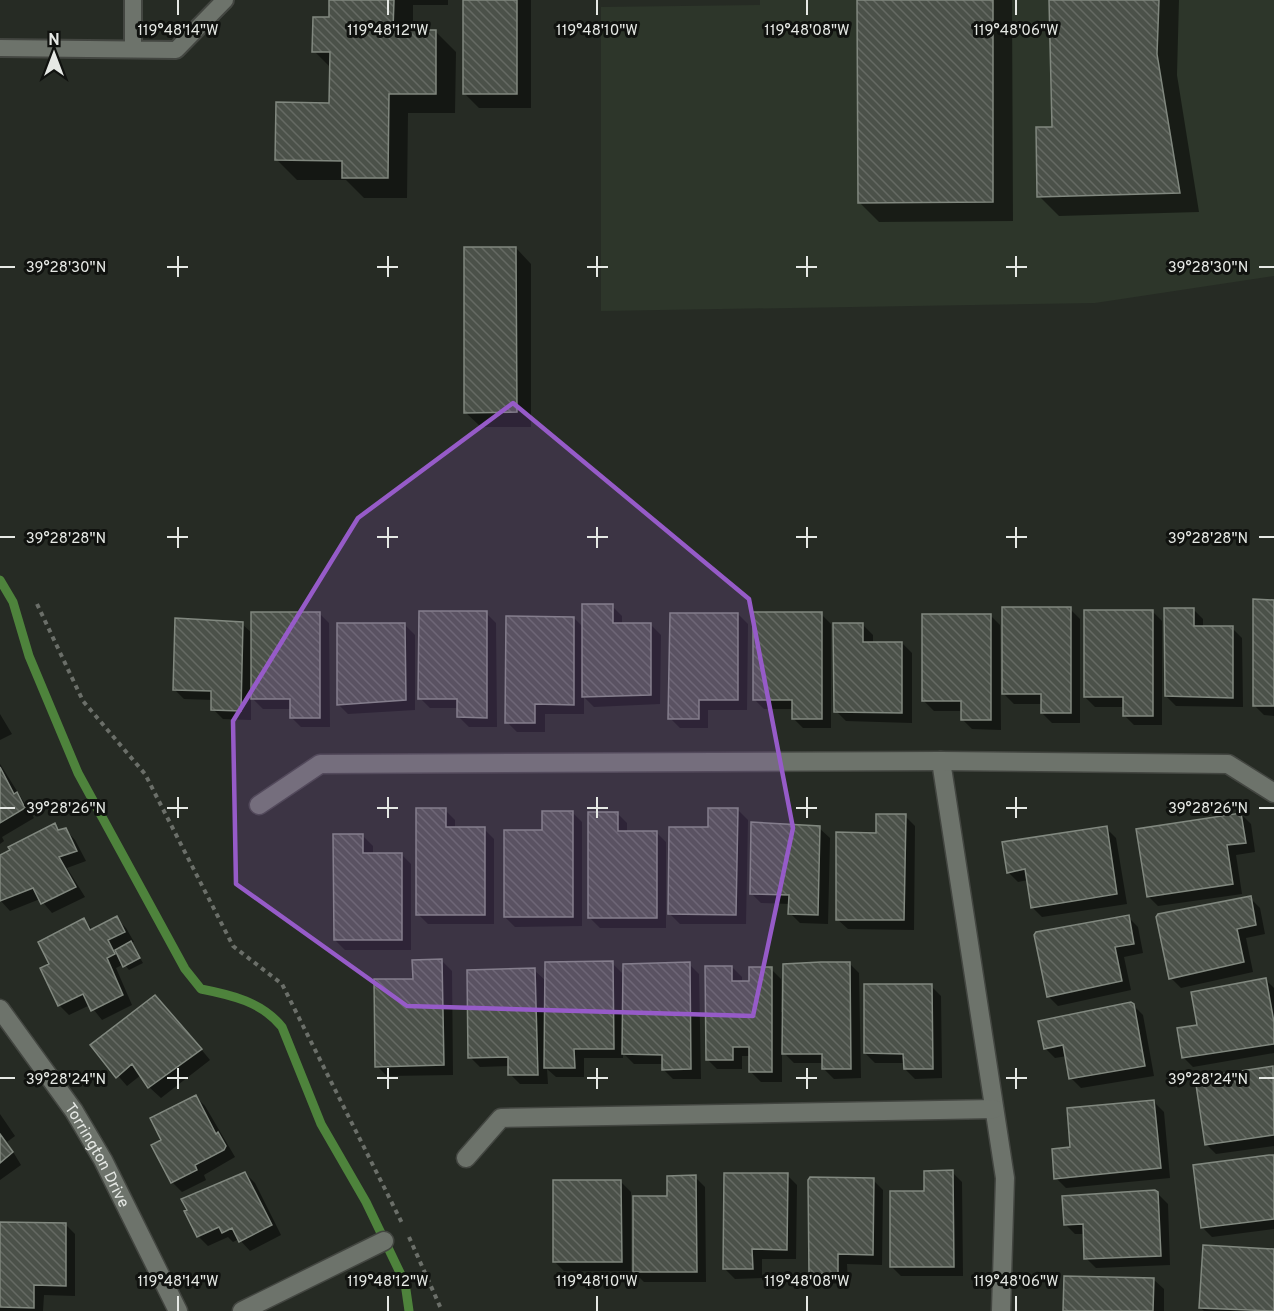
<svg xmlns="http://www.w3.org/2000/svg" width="1274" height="1311" font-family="Overpass,sans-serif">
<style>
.built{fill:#2d362a}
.shadow{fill:#0007}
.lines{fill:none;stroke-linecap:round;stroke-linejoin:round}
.stream{stroke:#4e833c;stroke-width:9}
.building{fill:url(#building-back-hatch);stroke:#81887f;stroke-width:1.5}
.lane-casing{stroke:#434641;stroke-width:20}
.street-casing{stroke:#434641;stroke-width:21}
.path{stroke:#6b6f69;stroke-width:4;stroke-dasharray:4.5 4.5;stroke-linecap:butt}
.lane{stroke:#6d736b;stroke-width:16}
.street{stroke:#6d736b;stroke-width:18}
.marked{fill:#965bc8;fill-opacity:0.2;stroke:#965bc8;stroke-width:4.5;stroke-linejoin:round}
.ticks{fill:none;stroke:#e6e9e5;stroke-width:2}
.labels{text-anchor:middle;stroke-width:6;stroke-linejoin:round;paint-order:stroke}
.street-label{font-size:16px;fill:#e6e9e5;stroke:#10120f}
.ticks-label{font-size:15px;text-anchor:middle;fill:#e6e9e5;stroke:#10120f;stroke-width:6;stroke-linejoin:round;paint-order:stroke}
</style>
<defs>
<pattern id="building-back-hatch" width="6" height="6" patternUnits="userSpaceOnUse" patternTransform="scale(1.5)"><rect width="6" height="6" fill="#4b5149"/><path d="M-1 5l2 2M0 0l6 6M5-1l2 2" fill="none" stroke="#656a63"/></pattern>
</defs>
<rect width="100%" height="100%" fill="#262b24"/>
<path class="built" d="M760 0H1274V276L1095 303 601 311V7L760 5Z"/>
<path class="shadow" d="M331 0H448V5H413V32H436L456 52 455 113H408L407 198H364L346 180H297L277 160 331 104V68L314 51 331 19Z
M464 0H531V108H479L464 93Z
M858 0H1012L1013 221 879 222 859 202Z
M1051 0H1179L1177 75 1199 212 1059 216 1039 196 1053 128Z
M516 248 531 264V427H481L465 412Z
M1274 601V716L1264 715 1254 705Z
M612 606 622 616V624L651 625 661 635 660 704 594 707 584 697V714H545V732H517L507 722 574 618 584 628Z
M1070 609 1080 619V723H1052L1042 713V704H1014L1004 694Z
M1193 609 1203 619V628H1232L1242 638 1243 707 1176 706 1166 696Z
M1152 611 1162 621V725H1134L1124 715V707H1095L1085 697Z
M319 613 329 623 330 727H301L291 717V709H263L251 697V720L223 719 213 709V700L184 699 174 689 242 624 253 634Z
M486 613 496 623 497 727H469L459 717V708H430L420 698Z
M738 614 748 624 747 710H708V728H680L670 718Z
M821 614 831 624V728H803L793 718V709H764L754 699Z
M990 615 1000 625 1001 730 972 729 962 719 963 711H934L924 701Z
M405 625 415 635V710L348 714 338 704Z
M863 625 873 635V643H902L912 653V723L846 721 836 711Z
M0 714 12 734 0 740Z
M0 764 34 818 2 837 4 841 0 844Z
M445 810 455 820V829H484L494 839V924H428L418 914Z
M738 810 748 820 746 924H680L670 914 709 828Z
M572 812 582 822V926L515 927 505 917 544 831Z
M617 813 627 823V832H656L666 842V928H600L590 918Z
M1241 814 1251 824 1255 852 1236 855 1242 894 1158 906 1148 896Z
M905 816 915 826 914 930 848 929 837 919 877 834Z
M54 825 60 831 65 829 75 840 86 861 67 868 85 897 52 913 40 899 10 911 0 900V855Z
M819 828 830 838 828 924 800 923 790 913V904L761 903 751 893Z
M1106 828 1116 838 1127 904 1042 917 1032 907 1028 880 1018 882 1008 872Z
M363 836 373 846V854H401L411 864V950H345L335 940Z
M1250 898 1260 908 1265 934 1246 938 1253 972 1181 988 1171 978Z
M1128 917 1138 927 1143 953 1124 957 1131 990 1058 1006 1048 996Z
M116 918 126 928 134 942 131 943 143 963 129 970 124 964 116 968 132 1005 102 1020 90 1005 69 1015 59 1005 51 965 84 920 93 930Z
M442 961 452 971 453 1075 387 1076 377 1066 414 980Z
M612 963 624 975 689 964 699 974 701 1079H673L663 1069V1064H634L623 1053V1058H584V1077H556L547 1069 548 1084H520L510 1074 509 1066 480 1067 470 1057 534 970 546 981Z
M849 963 859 973 861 1078 834 1079 824 1069V1063H794L782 1051V1082H761L751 1072V1056H742V1069H717L707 1059 732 967 742 977V982H750L771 969 781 979V1012H784Z
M1266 980 1274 988V1053L1193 1067 1183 1057 1198 1027Z
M931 986 941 996 942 1078 915 1079 905 1069V1063H875L865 1053Z
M1133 1005 1143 1015 1154 1076 1081 1088 1071 1078 1067 1056 1055 1058 1045 1048Z
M191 1037 210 1060 161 1098 149 1087 141 1075 127 1086 92 1046Z
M1272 1068 1274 1146 1216 1154 1206 1144Z
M195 1096 205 1106 235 1157 204 1175 206 1180 182 1192 172 1182 163 1141Z
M1154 1102 1164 1112 1170 1178 1066 1188 1056 1178 1072 1149Z
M0 1114 15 1136 7 1142 21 1165 0 1180Z
M1274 1156V1229L1212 1237 1202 1227 1195 1165Z
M952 1172 962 1182 963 1276H901L891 1266 926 1192Z
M245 1173 255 1183 281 1235 250 1251 239 1239 233 1242 228 1237 208 1246 198 1236 186 1212Z
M787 1175 797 1185 796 1259H762V1278L735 1279 725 1269Z
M695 1177 705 1187 706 1282H644L634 1272Z
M873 1180 883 1190 882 1265 847 1264 848 1283 820 1284 810 1274Z
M621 1182 631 1192V1271H564L554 1261Z
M1158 1194 1168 1204 1170 1265 1096 1268 1086 1258 1085 1234H1075L1065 1224Z
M0 1224H65L75 1234V1296L44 1295 43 1311H0Z
M1274 1250V1311H1204L1201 1308Z
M1153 1279 1164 1289V1311H1065Z"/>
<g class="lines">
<path class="stream" d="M0 580 13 602 29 656 78 773 185 969 201 989C232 995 262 1002 282 1027L321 1124 366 1202 405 1283 409 1311"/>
</g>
<path class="building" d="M329 0H394L393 30H436V94H389L388 178H342V161L275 160 276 102 329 103 330 52H312L313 17H329Z
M463 0H517V94H463Z
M857 0H993V202L858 203Z
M1049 0H1159L1157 54 1180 193 1037 197 1036 127H1052Z
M464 247H516L517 412 464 413Z
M1253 599 1274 600V706H1253Z
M582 604H613V623H651V695L582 697Z
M1002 607H1071V713H1041V694H1002Z
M1164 608H1194V626H1233V698L1165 696Z
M1084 610H1153V716H1123V697H1084Z
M419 611H487V718L457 717V699H418Z
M251 612H320V718H290V699H251Z
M753 612H822V719H792V700H753Z
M670 613H738V700H699V719H668Z
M922 614H991V720H961V701H922Z
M506 616 574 617V705L535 704V723H505Z
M175 618 243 622 241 711 211 710V691L173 690Z
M337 623H405L406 700 337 705Z
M833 623H863V642H902V713L834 712Z
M0 767 14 794 17 792 25 808 0 823Z
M416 808H446V827H485V915H416Z
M708 808H738L736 915 668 914 669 827H708Z
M542 811H573V917H504V830H542Z
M588 812H618V831H657V918H588Z
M1241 813 1246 843 1227 845 1233 884 1147 897 1136 829Z
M876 814H906L904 920H836V832L876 833Z
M751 822 820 826 818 915 788 914 789 895 750 894Z
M55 823 58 830 66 828 77 851 59 857 76 887 41 904 33 888 0 901V855L10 850 8 847Z
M1107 826 1117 894 1031 908 1025 869 1007 873 1002 842Z
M333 834H363V853H402V940H334Z
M1251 896 1256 925 1237 929 1244 962 1169 979 1156 917 1158 914Z
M1129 915 1134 944 1115 947 1122 981 1047 997 1034 935 1036 932Z
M117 916 125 932 108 940 115 954 107 958 123 995 91 1011 83 994 58 1006 40 968 49 964 38 942 84 918 90 930Z
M131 941 140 958 123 967 115 950Z
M442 959 444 1065 375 1067 374 979H413L412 960Z
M613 961 614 1049H574L575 1068H544L545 962Z
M690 962 691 1069 662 1070V1055L622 1054 623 964Z
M821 962H850L851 1069H822V1054H782L783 964Z
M705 966H732V981H749V967H772V1072H749V1047H733V1060H706Z
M535 968 538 1075H508V1057L468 1058 467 970Z
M1266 978 1274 1022V1044L1182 1058 1177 1028 1197 1025 1191 992Z
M864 984H932L933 1069H904L903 1054 864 1053Z
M155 995 202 1049 148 1088 132 1064 116 1078 90 1045Z
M1131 1002 1134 1004 1145 1066 1069 1079 1063 1045 1044 1049 1038 1021Z
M1273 1066 1274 1135 1205 1145 1195 1078Z
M196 1095 216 1134 218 1132 226 1146 224 1150 195 1165 197 1170 171 1183 151 1145 161 1140 150 1118Z
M1154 1100 1161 1168 1054 1179 1052 1149 1070 1147 1067 1108Z
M0 1134 13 1152 0 1163Z
M1269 1155H1274V1219L1201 1228 1193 1165Z
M953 1170 954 1267H890V1191H924V1171Z
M245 1172 272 1225 239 1242 232 1228 222 1233 219 1227 197 1237 184 1211 187 1210 181 1199Z
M724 1173H788L787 1250 752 1249 753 1269H723Z
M696 1175 697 1272H633V1196H667V1176Z
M810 1177 874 1178 873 1255 838 1254V1274H809L808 1180Z
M553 1180H621L622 1262H553Z
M1155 1190 1158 1192 1161 1256 1084 1259 1083 1224 1064 1225 1062 1196Z
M0 1222 66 1223V1286L34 1285V1308L0 1307Z
M1203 1245 1274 1249V1311L1199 1308Z
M1064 1276 1154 1278 1153 1311H1063Z"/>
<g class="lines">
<defs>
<path id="lane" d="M133 0V49
M0 48 176 50 225 0"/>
<g id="street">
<path d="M941 761 1005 1178 1001 1311"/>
<path d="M259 805 320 764 941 761 1228 764 1274 793"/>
<path id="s1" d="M0 1009 74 1111 103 1160 178 1311"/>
<path d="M466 1158 501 1118 994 1109"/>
<path d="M242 1311 384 1241"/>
</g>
</defs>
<use href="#lane" class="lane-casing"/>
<use href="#street" class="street-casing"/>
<path class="path" d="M37 604 83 701 145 774 233 946 282 984 403 1225
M409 1237 442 1311"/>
<use href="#lane" class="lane"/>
<use href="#street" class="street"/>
</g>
<path class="marked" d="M513 403 749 599 793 828 753 1016 407 1006 236 884 233 721 358 518Z"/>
<path class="ticks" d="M178 0V15M388 0V15M597 0V15M807 0V15M1016 0V15M178 256V277M388 256V277M597 256V277M807 256V277M1016 256V277M0 267H15M167 267H188M377 267H398M587 267H608M796 267H817M1006 267H1027M1259 267H1274M178 527V548M388 527V548M597 527V548M807 527V548M1016 527V548M0 537H15M167 537H188M377 537H398M587 537H608M796 537H817M1006 537H1027M1259 537H1274M178 797V818M388 797V818M597 797V818M807 797V818M1016 797V818M0 808H15M167 808H188M377 808H398M587 808H608M796 808H817M1006 808H1027M1259 808H1274M178 1068V1089M388 1068V1089M597 1068V1089M807 1068V1089M1016 1068V1089M0 1078H15M167 1078H188M377 1078H398M587 1078H608M796 1078H817M1006 1078H1027M1259 1078H1274M178 1296V1311M388 1296V1311M597 1296V1311M807 1296V1311M1016 1296V1311"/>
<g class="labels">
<g class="street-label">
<text dy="6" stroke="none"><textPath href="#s1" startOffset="176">Torrington Drive</textPath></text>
</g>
</g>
<g class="ticks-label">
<text x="178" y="35">119°48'14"W</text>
<text x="388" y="35">119°48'12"W</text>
<text x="597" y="35">119°48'10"W</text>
<text x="807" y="35">119°48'08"W</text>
<text x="1016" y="35">119°48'06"W</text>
<text x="66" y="272">39°28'30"N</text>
<text x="1208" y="272">39°28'30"N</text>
<text x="66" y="543">39°28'28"N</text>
<text x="1208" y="543">39°28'28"N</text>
<text x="66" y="813">39°28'26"N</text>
<text x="1208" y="813">39°28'26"N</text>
<text x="66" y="1084">39°28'24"N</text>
<text x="1208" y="1084">39°28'24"N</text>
<text x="178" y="1286">119°48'14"W</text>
<text x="388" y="1286">119°48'12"W</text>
<text x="597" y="1286">119°48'10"W</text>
<text x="807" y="1286">119°48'08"W</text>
<text x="1016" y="1286">119°48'06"W</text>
</g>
<g transform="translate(54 54)" stroke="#10120f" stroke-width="4.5" paint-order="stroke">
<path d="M0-4.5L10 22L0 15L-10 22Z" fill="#e6e9e5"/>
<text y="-9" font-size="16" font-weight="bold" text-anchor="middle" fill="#e6e9e5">N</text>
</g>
</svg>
